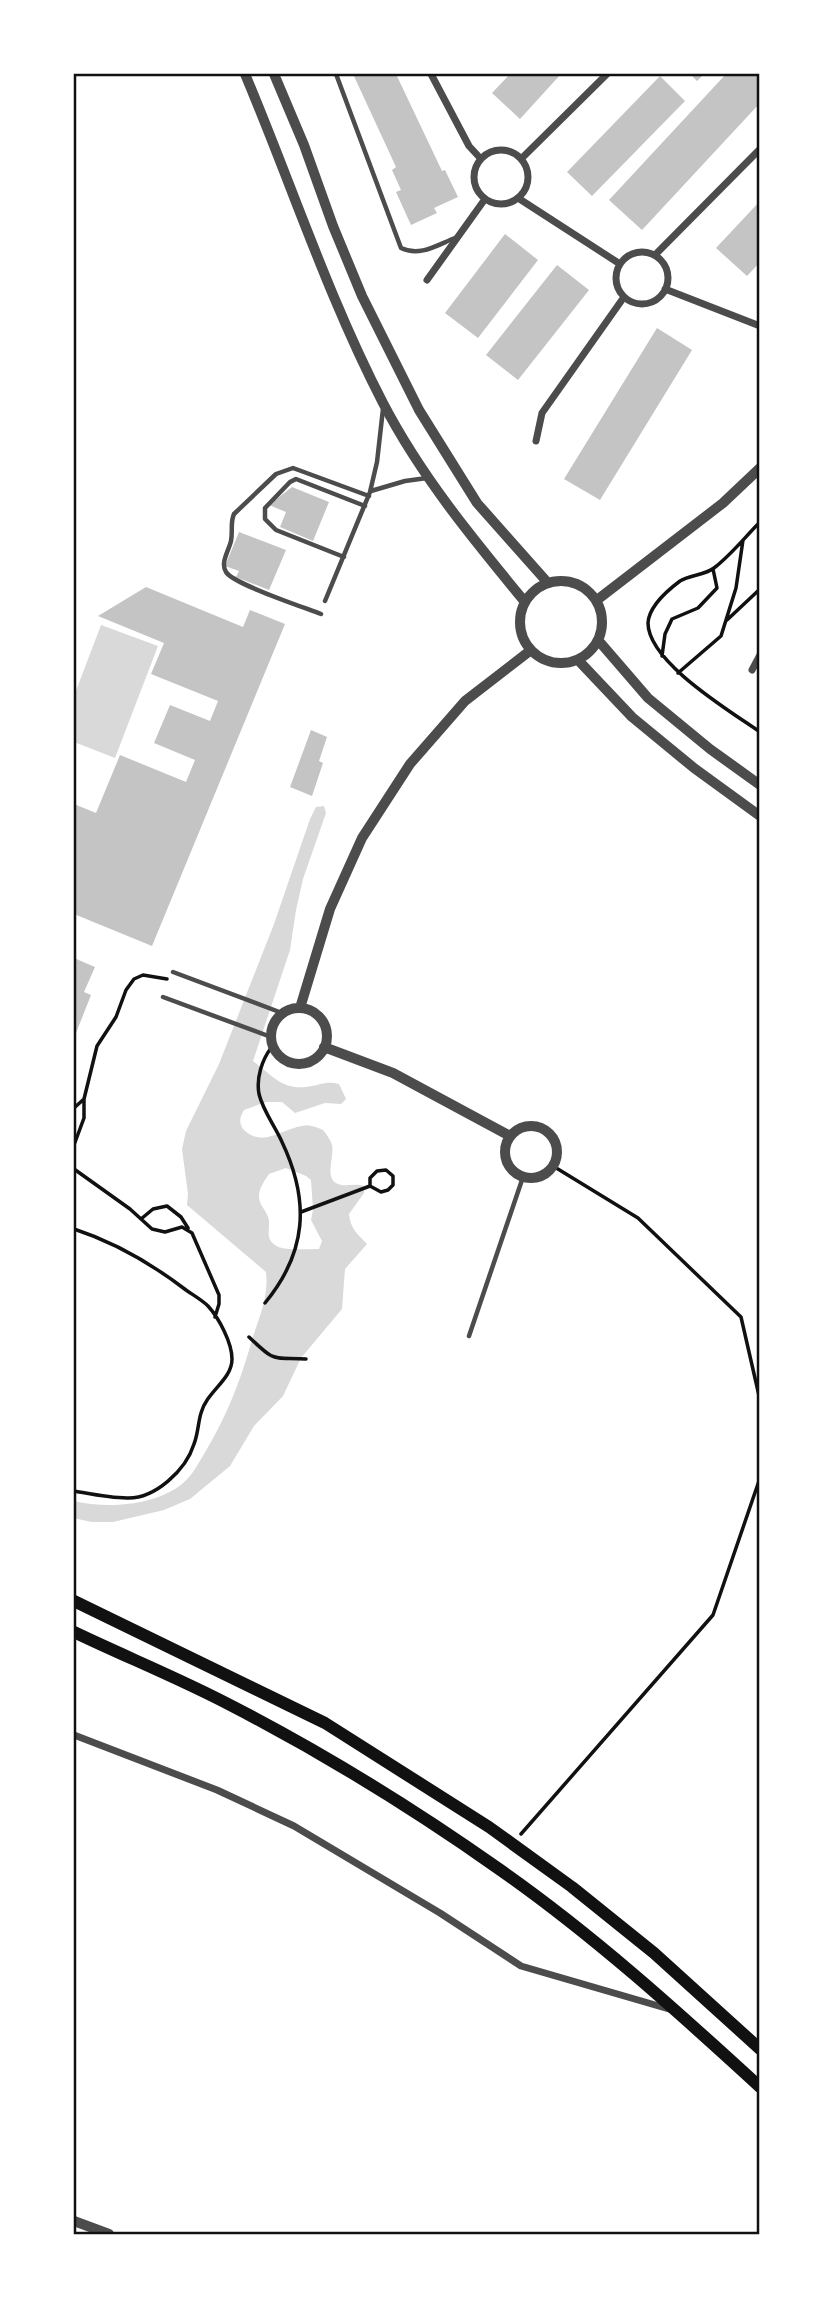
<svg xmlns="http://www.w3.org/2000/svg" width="833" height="2308" font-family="'Nunito Sans',sans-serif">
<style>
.water{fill:#d9d9d9;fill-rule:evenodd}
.building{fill:#c4c4c4}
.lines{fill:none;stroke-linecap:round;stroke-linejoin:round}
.path{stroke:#111;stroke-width:3.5}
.service{stroke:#4c4c4c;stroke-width:4.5}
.minor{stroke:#4c4c4c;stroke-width:7}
.tertiary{stroke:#4c4c4c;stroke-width:10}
.secondary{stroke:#111;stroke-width:12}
.neatline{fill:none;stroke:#111;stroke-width:2.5}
</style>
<rect width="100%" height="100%" fill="#fff"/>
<path class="water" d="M101 625 158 646 115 758 74 742V696Z
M324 806 326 813 303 879 296 910 290 950 253 1061C274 1077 284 1092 312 1086 323 1084 328 1081 339 1084L346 1099 341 1104 325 1103 295 1113 282 1102H266L244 1110C240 1117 238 1123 244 1130 263 1148 282 1129 302 1126 309 1124 316 1127 323 1130 327 1135 330 1139 332 1145 335 1157 322 1181 341 1185 349 1186 356 1183 364 1186V1193L349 1214C351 1230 357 1233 367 1244L345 1269 342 1309 301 1358 283 1396 254 1426 230 1466 190 1499 164 1510 113 1522H91L74 1518V1501C107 1509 154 1506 182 1484 192 1476 198 1464 204 1454 227 1416 240 1382 252 1340 259 1317 269 1297 266 1272L187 1205 188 1194 182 1149 186 1131 219 1064 274 924 310 819 316 807ZM286 1168 306 1176 311 1180 313 1210 311 1220 322 1241 319 1249C309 1249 281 1251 275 1245 265 1238 270 1229 269 1220 267 1210 258 1205 259 1194 260 1187 265 1180 269 1174Z"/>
<path class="building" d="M353 74H396L442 171 445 170 458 197 434 208 437 213 411 225 396 192 401 190 392 170 396 167Z
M510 74H561L520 119 492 93Z
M690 74H704L697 81Z
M726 74H760V103L642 230 609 200Z
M660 76 685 101 592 196 567 172Z
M760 201V262L747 276 716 248Z
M505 234 538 260 478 338 445 313Z
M557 265 589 290 518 380 486 355Z
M657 328 692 350 600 500 564 479Z
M292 487 329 502 313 541 280 527 286 512 269 505Z
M239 532 286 550 269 590 236 577 239 571 225 566Z
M146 587 243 627 250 610 285 624 152 946 74 914V804L96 813 120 755 186 782 195 760 154 743 170 705 210 721 218 701 151 674 164 643 98 616Z
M311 730 327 737 319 761 323 763 312 796 290 787Z
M74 958 95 967 84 992 91 995 74 1038Z"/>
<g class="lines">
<path class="path" d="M760 522C745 537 731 555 714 568 705 575 690 575 680 581 668 590 649 606 648 623 648 662 730 711 760 732
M727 620 760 589
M662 656 665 634 672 619 698 608 717 588 713 569
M678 673 721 636 736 588 743 540
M74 1108 84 1099
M74 1145 84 1118V1099L97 1046 116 1017 126 990 134 979 143 975 167 979
M553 1166 638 1218 741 1317 760 1400
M74 1169 130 1209 152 1229 165 1232 182 1227 192 1233 219 1295V1304L215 1317
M301 1212 370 1186 381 1192 388 1190 393 1185V1176L386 1170 377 1171 370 1178V1186
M141 1219 153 1209 167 1206 181 1217 188 1228
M74 1229C114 1242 152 1264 186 1290 193 1295 202 1300 208 1306 219 1318 232 1343 232 1359 232 1380 207 1391 201 1413 198 1423 198 1434 194 1444 186 1470 155 1499 127 1498 109 1498 91 1494 74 1491
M265 1303C307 1252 310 1201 282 1142 275 1126 263 1111 259 1094 256 1078 262 1060 271 1048
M249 1337C276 1363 271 1357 306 1359
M521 1834 713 1615 760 1478"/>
<path class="service" d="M336 74 401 248C420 257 437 245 455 238
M371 491 405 481 427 478
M344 557 276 530 265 519V508L290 482 296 479 365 506
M325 601 370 492 377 462 383 409
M321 614C303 607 233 584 226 572 220 563 229 550 231 541 233 531 230 523 234 514L276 474 293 468 369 496
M173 972 282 1013
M163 997 271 1037
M469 1336 523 1177"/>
<path class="minor" d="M431 74 469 146 481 159
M474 177a27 27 0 1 1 54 0a27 27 0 1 1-54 0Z
M521 159 607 74
M518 198 620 264
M616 278a26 26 0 1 1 52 0a26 26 0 1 1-52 0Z
M655 255 760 149
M427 280 485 199
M665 289 760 326
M536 441 542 413 624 297
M752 670 760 655
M74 1735 217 1790 294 1826 440 1913 521 1966 669 2009"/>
<path class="tertiary" d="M245 74C291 183 328 297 383 403 421 476 473 539 525 602
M274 74 304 145 333 226 362 296 419 410 477 503 548 583
M520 622a41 41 0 1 1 82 0a41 41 0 1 1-82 0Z
M597 600 723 503 760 468
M598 640 648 698 710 749 760 785
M578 660 632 717 694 768 760 816
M300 1008 330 909 362 838 410 764 465 701 531 650
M271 1036a28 28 0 1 1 56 0a28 28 0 1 1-56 0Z
M324 1047 393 1073 510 1136
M505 1152a26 26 0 1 1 52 0a26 26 0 1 1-52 0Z
M74 2221 109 2234"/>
<path class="secondary" d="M74 1601 325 1723 489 1827 572 1887 654 1953 760 2049
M74 1632C126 1657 181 1679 232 1706 325 1754 414 1809 499 1869 592 1934 676 2010 760 2087"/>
</g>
<rect width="833" height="2308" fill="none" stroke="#ffffff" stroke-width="150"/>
<rect x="75" y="75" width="683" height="2158" class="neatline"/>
</svg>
